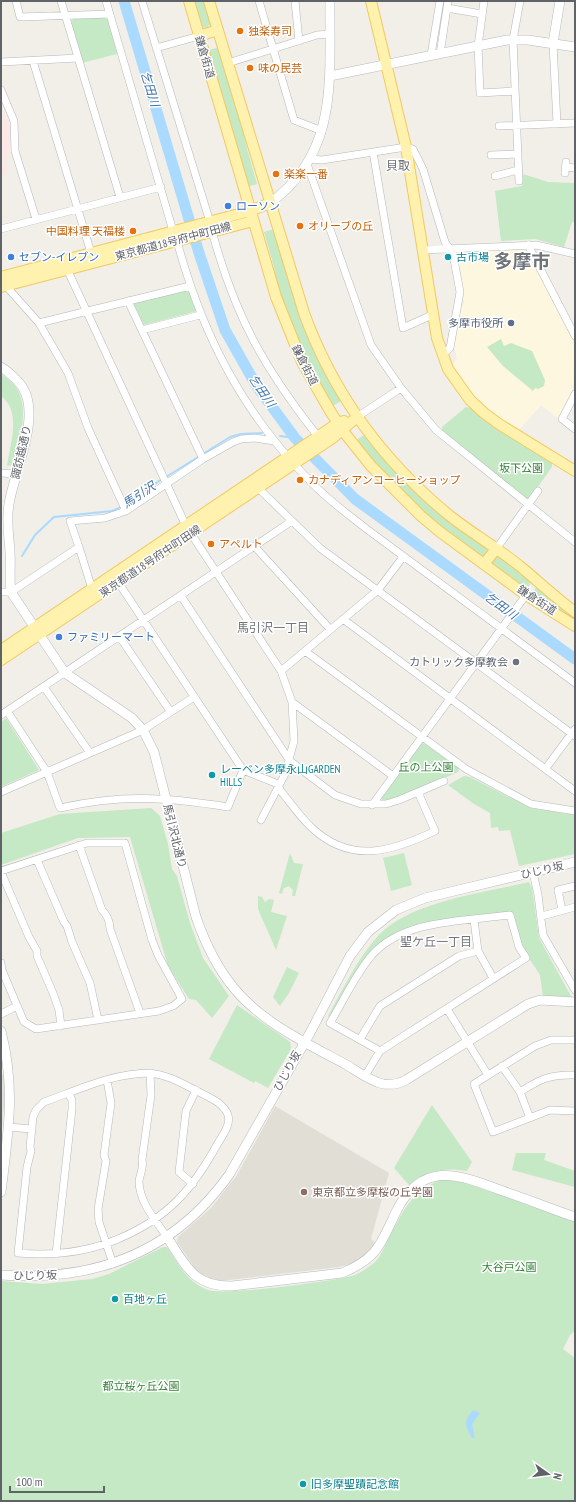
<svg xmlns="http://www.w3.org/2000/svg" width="576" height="1502" font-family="'PT Sans Narrow','Noto Sans JP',sans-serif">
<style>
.commercial{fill:#fef7e0}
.education{fill:#e1ded6}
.medical{fill:#fce8e6}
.green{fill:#c5e8c5}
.water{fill:#aadaff}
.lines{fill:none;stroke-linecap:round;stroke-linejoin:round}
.stream{stroke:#aadaff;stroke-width:2}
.river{stroke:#aadaff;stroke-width:11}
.street-casing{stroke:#b5b8bc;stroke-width:8}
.secondary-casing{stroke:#b6babf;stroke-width:10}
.primary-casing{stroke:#f2c960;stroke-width:12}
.street{stroke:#fff;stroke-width:7}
.secondary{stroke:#fff;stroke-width:9}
.primary{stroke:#fff2af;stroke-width:10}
.food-dot{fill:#e8710a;stroke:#fff;stroke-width:1.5}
.shop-dot{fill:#3f7fe0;stroke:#fff;stroke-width:1.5}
.culture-dot{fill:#0f9aa8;stroke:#fff;stroke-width:1.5}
.service-dot{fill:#5c6f8a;stroke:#fff;stroke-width:1.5}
.worship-dot{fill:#6b7280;stroke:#fff;stroke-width:1.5}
.education-dot{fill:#8d6e63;stroke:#fff;stroke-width:1.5}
.labels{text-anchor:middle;stroke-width:3;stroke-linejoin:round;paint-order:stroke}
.food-label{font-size:11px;fill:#c56008;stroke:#fff;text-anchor:start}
.street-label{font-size:11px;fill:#5f6368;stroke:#fff}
.shop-label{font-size:11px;fill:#366cbe;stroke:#fff;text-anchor:start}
.culture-label{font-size:11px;fill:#0d838f;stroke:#fff;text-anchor:start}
.service-label{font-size:11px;fill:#4e5e75;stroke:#fff;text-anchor:end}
.park-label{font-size:11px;fill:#348238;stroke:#fff}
.worship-label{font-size:11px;fill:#5b616d;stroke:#fff;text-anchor:end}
.education-label{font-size:11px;fill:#785e54;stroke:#fff;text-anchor:start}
.water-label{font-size:12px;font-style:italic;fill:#4174aa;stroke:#fff}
.neighbourhood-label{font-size:12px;fill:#70757a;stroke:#fff}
.town-label{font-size:19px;font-weight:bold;fill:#70757a;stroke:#fff}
</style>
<rect width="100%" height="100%" fill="#f1efe8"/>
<path class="commercial" d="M524 247 528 250 573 340 575 350 572 393 559 419 541 405 519 430 488 411 458 378 452 367 457 358 453 342 459 306 464 304 457 258 459 251Z"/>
<path class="education" d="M1 1075H4L5 1095 1 1142Z
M275 1106 389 1173 371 1239 375 1243 367 1253 354 1263 339 1267 221 1281 210 1278 197 1271 177 1242 178 1237 211 1208 237 1175Z"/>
<path class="medical" d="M1 112 10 122 12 150 5 161 9 172 1 175Z"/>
<path class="green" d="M192 1H205L211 20 210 25 206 28C196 26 195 10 192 1Z
M102 17 109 20 117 54 82 63 71 21 74 19Z
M219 47 241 121 247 149 257 184 247 187 206 51Z
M523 174 548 182 575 183V222H572L564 247 535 239 501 241 495 191 522 186Z
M274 229 307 335 341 401 331 407 305 358 279 294 274 267 264 232Z
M188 290 197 311 144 325 133 302Z
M501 339 504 346 511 343 532 351 545 380 544 386 538 389 535 388 533 391 503 366 487 347Z
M1 374C36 395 21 432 12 465L7 466C10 445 22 411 1 396Z
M466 407 470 408 492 426 552 462V467L530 498 525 499 442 433V427Z
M364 435C384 460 406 485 431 506 449 522 469 535 487 549L488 552 484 557H481L441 528 402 494 355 441Z
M496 557H499L529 581 530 584 528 587 525 588 492 566 491 562Z
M535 588H538L575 618V622L534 594Z
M6 718 39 770 1 787V722Z
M421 743 425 744 459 767 458 772 397 799 383 802 381 798Z
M464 776 470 777 530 808 575 815V854L519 866 510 830 499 831 498 827 491 828 490 813 474 804 448 785Z
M151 808 160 816 168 844 172 869 177 876 190 923 203 958 229 996 212 1018 196 1000 189 999 168 966 130 837 78 838 1 865V833L60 814Z
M290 853 294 863 303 864 295 896H292L293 890 289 886 284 888 282 894 279 893Z
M404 853 412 885 391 891 383 858Z
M529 882 532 888 539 938 572 998 543 997 540 975 521 946 512 912 420 923 388 938 330 1017 328 1016C343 989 357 959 378 936 410 901 484 893 529 882Z
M258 896 262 897 265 902 269 899 274 900 271 912 287 916 276 950 258 909Z
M287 967 299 973 289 993 280 1006 273 997Z
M237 1005 290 1042 291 1049 268 1088 255 1081 254 1083 209 1059Z
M432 1105 472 1162 467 1171C446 1167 426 1170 409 1185L394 1168Z
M516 1153H546L544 1160 575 1171V1187L512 1170Z
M441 1179 466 1183 575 1221V1331L570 1335 563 1349 575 1358V1501H1V1281L42 1284 92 1279 109 1274 163 1247H167C178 1264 188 1283 208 1290 224 1296 336 1281 355 1275 362 1272 369 1267 375 1262 381 1256 384 1248 387 1241 405 1209 407 1196 441 1179Z"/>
<path class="water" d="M473 1410 480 1413 472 1424 475 1438H472C465 1424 463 1423 473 1410Z"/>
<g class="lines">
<path class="stream" d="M280 436 295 438
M166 477 230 437 241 434 262 433
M22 556 35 535 54 517 112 511 119 508 162 479"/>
<path class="river" d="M124 1 199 253 225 330 256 385 295 438 355 499 575 659"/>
<defs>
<path id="street" d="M16 1 20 17 110 14
M61 1 120 197
M106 1 173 231
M142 1 210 222
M259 1 294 120 322 131
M295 1 299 41
M484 1 478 46 480 93 515 91
M447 8 482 14
M553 43 557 124
M156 48 199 36
M440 54 448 1
M431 55 440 1
M33 61 92 256
M1 62 78 58
M228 63 317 35 330 34
M1 90 14 121 15 151 36 219
M499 126 575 123
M373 152 403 328 432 315
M491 155 518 154
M310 159 322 160 406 147 413 149 423 169 445 242 453 254 460 292 450 348 442 355
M307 164 371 345 401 388 436 430 575 542
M565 167 575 168
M565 173 566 162
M495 176 518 170
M519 181 513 40 520 1
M1 229 161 187
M212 231C235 317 265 370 320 439
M177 241C202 334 243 414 312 483 329 501 349 515 368 530L575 683
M528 245 575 336
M422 250 536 245 575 254
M67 269 186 526 281 671 292 702 294 741 285 774 261 820
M6 286 39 323 68 373 88 428 126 511
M128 301 203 459
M39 323 190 286
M142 330 200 315
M575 394 562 419 575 429
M357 417 401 388
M1 473 16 474
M255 485 320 548 575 736
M79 547 92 589
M255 547 330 629
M496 549 538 491
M1 592H11L79 547 70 521 105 518 126 511 203 459 233 442 241 439 255 438 274 441
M181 596 290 761 335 795 361 804H386L399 800 444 781
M343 619 575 791
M119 636 170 711
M305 651 466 769 531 804 575 811
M281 671 378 590 403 557
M44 687 90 753
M292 702 393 776
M7 711 47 772 60 808C121 794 166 797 228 807L243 770 118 582
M1 715 292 521
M546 768 575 729
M243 770 278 784 280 790C290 802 300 817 312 828 352 865 393 851 435 831L418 792
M1 792 143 730 194 697
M372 805 526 595
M79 845 102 910C107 915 110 922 110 929L140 1013
M37 860 64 922 67 926 72 942 90 983 98 1020
M1 871 87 843H125L152 940 158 955 182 999 173 1006 159 1011 36 1029 24 1022 2 970 1 963
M1 872 29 937 37 951V956L53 993 59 1010 61 1026
M533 872 538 895 543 935 575 990
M562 910 558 890 575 886
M542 916 575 907
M474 920 478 951 493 978
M447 1009 488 1075
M1 1014 17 1006
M360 1039 380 1006 459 956 478 951
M575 1040H551L535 1046 474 1084 493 1132 550 1110 575 1111
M502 1066 520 1092 530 1118
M150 1073C168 1075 181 1083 197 1091 208 1097 223 1102 228 1115 231 1124 223 1135 218 1143 193 1189 168 1218 118 1239 85 1253 53 1256 18 1253L27 1167 31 1151 30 1147 33 1117 36 1110 44 1102C78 1090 113 1073 150 1073Z
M150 1073 151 1095 142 1160C144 1168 140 1174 139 1181 139 1202 156 1221 167 1237
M365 1076 380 1051 526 958 519 947 510 915C466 921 404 919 372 955 355 975 344 1000 330 1023L380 1051
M107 1080 111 1103 104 1155 106 1161 98 1209 99 1222 113 1264
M520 1092C540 1079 551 1074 575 1075
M9 1127 31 1129
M193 1184 179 1172 186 1111 196 1090
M56 1254 72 1109V1100L68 1093"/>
<path id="secondary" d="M553 43 560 1
M330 76 507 40H528L575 47
M270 203C340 152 329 77 330 1
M1 367C10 373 17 379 23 388 41 418 14 472 9 504 6 521 9 536 10 552 11 566 9 578 11 592L65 673 132 718 143 730 154 752 196 917C205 943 216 966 233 987 261 1022 306 1043 345 1064 357 1071 370 1081 383 1084 391 1085 399 1084 406 1080L528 1004 540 1000 575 1002
M1 1031C16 1090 8 1133 1 1192
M167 1237C186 1266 194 1287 232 1286L342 1273C376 1259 380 1246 395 1214 421 1159 458 1174 503 1191 527 1199 551 1209 575 1217
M1 1275C95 1282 173 1253 229 1175L310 1033 350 956 368 932 396 910 425 898 575 862"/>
<path id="primary" d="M189 1 276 297 302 362 330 411 343 431 371 466 421 516 440 532 526 595 575 626
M209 1 304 313C333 393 384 462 450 516 473 534 499 549 521 567 539 582 556 598 575 612
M371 1 406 147 437 338 448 369 470 400 484 413 499 424 575 471
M199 36 218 30
M1 277 250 211 270 203
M1 287 253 221
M484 564 496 549
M1 650 338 423 344 421
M1 660 334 437 357 417"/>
</defs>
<use href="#street" class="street-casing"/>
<use href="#secondary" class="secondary-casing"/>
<use href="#primary" class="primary-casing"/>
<use href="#street" class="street"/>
<use href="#secondary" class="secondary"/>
<use href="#primary" class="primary"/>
</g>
<g class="food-dot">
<circle cx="240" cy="31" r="4"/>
<circle cx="250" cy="68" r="4"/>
<circle cx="276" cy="174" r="4"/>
<circle cx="300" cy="226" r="4"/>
<circle cx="133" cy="231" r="4"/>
<circle cx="300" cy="480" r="4"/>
<circle cx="211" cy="544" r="4"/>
</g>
<g class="shop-dot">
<circle cx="228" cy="206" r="4"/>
<circle cx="11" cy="257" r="4"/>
<circle cx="59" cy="637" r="4"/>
</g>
<g class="culture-dot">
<circle cx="448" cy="257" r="4"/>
<circle cx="212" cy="775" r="4"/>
<circle cx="115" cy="1299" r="4"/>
<circle cx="303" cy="1484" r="4"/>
</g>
<circle class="service-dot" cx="511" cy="323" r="4"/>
<circle class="worship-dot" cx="516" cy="662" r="4"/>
<circle class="education-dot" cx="304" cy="1192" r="4"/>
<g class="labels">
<g class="food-label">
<text x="248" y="35">独楽寿司</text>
<text x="258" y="72">味の民芸</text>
<text x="284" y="178">楽楽一番</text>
<text x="308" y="230">オリーブの丘</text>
<text x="125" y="235" text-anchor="end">中国料理 天福楼</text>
<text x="308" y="484">カナディアンコーヒーショップ</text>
<text x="219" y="548">アペルト</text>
</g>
<g class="street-label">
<text transform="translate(205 57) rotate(74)" y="4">鎌倉街道</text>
<text transform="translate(173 241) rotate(-15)" y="4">東京都道18号府中町田線</text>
<text transform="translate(305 365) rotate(63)" y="4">鎌倉街道</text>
<text transform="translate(21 452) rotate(-77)" y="4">諏訪越通り</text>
<text transform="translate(150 561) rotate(-34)" y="4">東京都道18号府中町田線</text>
<text transform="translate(537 600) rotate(33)" y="4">鎌倉街道</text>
<text transform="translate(175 836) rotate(76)" y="4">馬引沢北通り</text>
<text transform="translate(542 870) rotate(-13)" y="4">ひじり坂</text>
<text transform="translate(287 1071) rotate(-61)" y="4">ひじり坂</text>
<text x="35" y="1279">ひじり坂</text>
</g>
<g class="shop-label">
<text x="236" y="210">ローソン</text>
<text x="19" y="261">セブン-イレブン</text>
<text x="67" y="641">ファミリーマート</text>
</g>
<g class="culture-label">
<text x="456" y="261">古市場</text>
<text x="220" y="773">レーベン多摩永山GARDEN<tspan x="220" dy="13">HILLS</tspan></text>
<text x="123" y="1303">百地ヶ丘</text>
<text x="311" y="1488">旧多摩聖蹟記念館</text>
</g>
<g class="service-label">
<text x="503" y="327">多摩市役所</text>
</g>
<g class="park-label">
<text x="521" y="472">坂下公園</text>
<text x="426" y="771">丘の上公園</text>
<text x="509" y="1271">大谷戸公園</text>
<text x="141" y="1390">都立桜ヶ丘公園</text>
</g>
<g class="worship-label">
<text x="508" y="666">カトリック多摩教会</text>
</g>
<g class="education-label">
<text x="312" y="1196">東京都立多摩桜の丘学園</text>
</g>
<g class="water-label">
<text transform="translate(150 89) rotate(73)" y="4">乞田川</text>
<text transform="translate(262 391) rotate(56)" y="4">乞田川</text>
<text transform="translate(139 495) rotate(-33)" y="4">馬引沢</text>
<text transform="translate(501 606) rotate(36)" y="4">乞田川</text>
</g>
<g class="neighbourhood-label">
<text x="398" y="170">貝取</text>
<text x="273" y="632">馬引沢一丁目</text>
<text x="436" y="946">聖ケ丘一丁目</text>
</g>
<g class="town-label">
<text x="522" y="268">多摩市</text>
</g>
</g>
<rect width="576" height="1502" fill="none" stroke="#5f6368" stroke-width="4"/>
<g transform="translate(548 1474) rotate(104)" stroke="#ffffff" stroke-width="3" paint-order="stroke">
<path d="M0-3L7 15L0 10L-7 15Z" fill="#5f6368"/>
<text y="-6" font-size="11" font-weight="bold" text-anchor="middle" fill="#5f6368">N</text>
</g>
<path d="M10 1486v6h94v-6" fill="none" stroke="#5f6368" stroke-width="2"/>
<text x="16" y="1486" font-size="12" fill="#5f6368" stroke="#ffffff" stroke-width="3" paint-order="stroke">100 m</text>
</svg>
